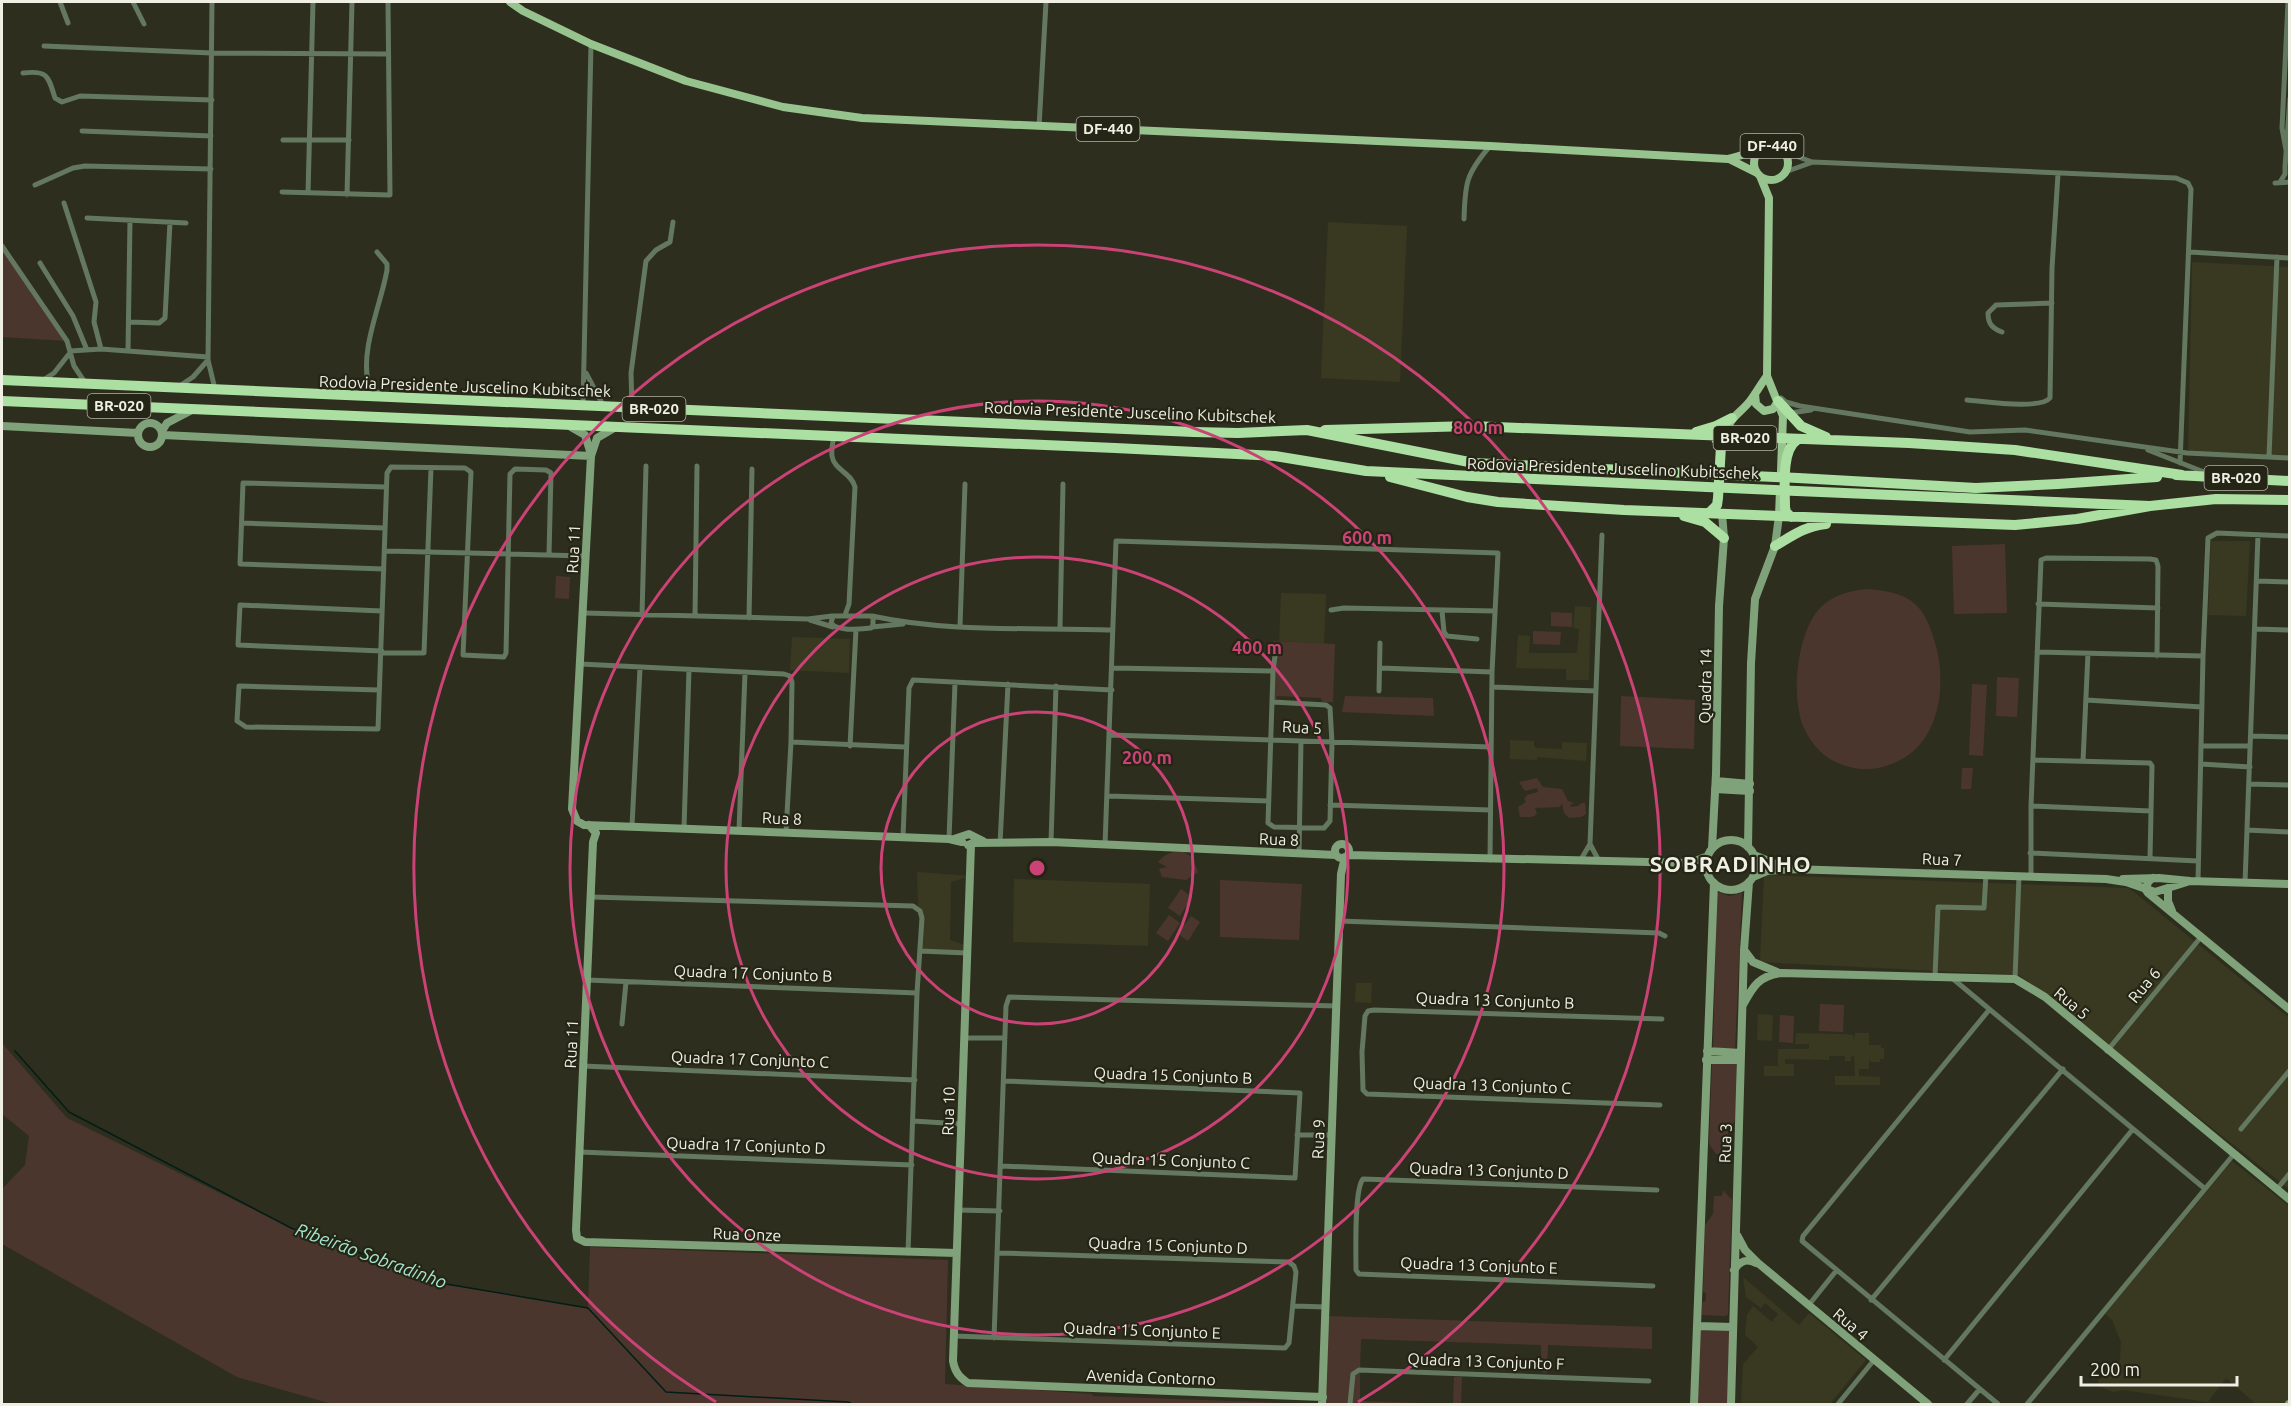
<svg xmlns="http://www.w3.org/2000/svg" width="2291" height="1406" font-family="Ubuntu,sans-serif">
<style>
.built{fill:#393921}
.green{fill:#4b362d}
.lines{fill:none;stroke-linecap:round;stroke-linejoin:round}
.stream{stroke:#001e16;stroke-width:1.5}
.street{stroke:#63785f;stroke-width:5}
.secondary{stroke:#80a27a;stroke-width:8}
.primary{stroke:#97c38f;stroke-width:8}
.highway{stroke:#abe0a2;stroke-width:10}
.highway-bridge{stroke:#abe0a2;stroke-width:10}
.ring{fill:none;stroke:#cb4376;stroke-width:3}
.labels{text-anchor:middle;stroke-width:4.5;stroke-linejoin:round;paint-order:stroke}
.shield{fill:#242514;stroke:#b2b2a6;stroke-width:1.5}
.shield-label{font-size:15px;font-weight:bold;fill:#efefe4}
.street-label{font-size:16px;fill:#efefe4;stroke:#242514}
.water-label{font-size:18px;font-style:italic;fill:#a6e6d2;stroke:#242514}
.district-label{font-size:22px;font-weight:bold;letter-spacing:1.5px;fill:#efefe4;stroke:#242514}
.centre{fill:#cb4376;stroke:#242514;stroke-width:3}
.ring-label{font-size:18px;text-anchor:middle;font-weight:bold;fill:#cb4376;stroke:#242514;stroke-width:4.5;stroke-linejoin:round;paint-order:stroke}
</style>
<rect width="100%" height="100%" fill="#2e2e1e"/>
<path class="built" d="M1328 222 1407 226 1400 382 1321 378Z
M2192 262 2289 267V459L2188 455Z
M2211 541H2250L2246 616 2208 615Z
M1281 593 1326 594 1324 644 1279 641Z
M1575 606 1591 607 1589 680H1566V669L1516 668 1518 635 1530 636 1529 653H1577L1579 629 1573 628Z
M792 637 850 639 849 673 790 670Z
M1510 740 1534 741V746L1537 748 1562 749V742L1587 743 1586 761 1537 757V760L1510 759Z
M917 872 970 876 951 882 950 940 967 946V953L920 951Z
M1764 875 2129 888 2289 1018V1189L2019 975 1760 962Z
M1014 879 1150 884 1148 946 1013 942Z
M1356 983H1372L1371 1003 1355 1002Z
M1758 1014 1773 1015 1772 1041 1757 1040Z
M1796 1033 1843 1034 1853 1035 1854 1041 1855 1033H1869V1045H1881V1048H1884V1059H1880V1062H1870L1869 1059V1069H1859V1076L1880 1077V1085H1835V1076H1855L1854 1056 1851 1057V1061H1845V1056H1829V1060L1785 1059V1064H1794V1076H1764V1066H1778V1049H1809V1044H1795Z
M2232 1161 2289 1206 2290 1399 2285 1404H2256L2226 1378 2208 1402 2123 1390 2113 1392 2098 1386V1380L2114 1368 2120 1360 2121 1342 2112 1320 2105 1314Z
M1743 1277 1799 1325 1809 1313 1866 1360 1830 1404H1741L1743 1364 1758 1347 1745 1335 1747 1315 1753 1306 1772 1322 1778 1314 1765 1303 1761 1308 1746 1297Z"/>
<path class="green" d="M2 249 68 341 2 337Z
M2005 544 2007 613 1954 614 1952 546Z
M556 576 570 577 569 599 555 598Z
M1866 589C1881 590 1897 592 1910 600 1926 611 1931 629 1936 646 1947 688 1939 745 1894 763 1881 769 1864 771 1850 767 1828 762 1813 748 1804 728 1790 697 1797 631 1821 607 1833 595 1850 591 1866 589Z
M1551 612 1572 613V627L1551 626Z
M1533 631 1561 632 1560 645 1533 644Z
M1273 641 1335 644 1333 702H1322L1321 698 1277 696 1276 700 1271 699Z
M1997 677 2019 678 2017 717 1996 716Z
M1972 684 1987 685 1983 756 1969 755Z
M1345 696 1433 698 1434 716 1342 712Z
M1621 696 1695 700 1694 749 1620 746Z
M1962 768H1973L1971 789H1961Z
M1537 778 1543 787 1562 789 1568 801 1574 803 1570 805 1571 807 1578 806 1582 803H1585L1586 814 1581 817 1569 818 1564 813 1562 803 1560 807 1535 808 1537 814 1532 817H1520L1518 807 1526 802 1524 799 1527 795 1538 792 1537 788 1525 791 1519 782Z
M1182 851 1192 857 1198 872 1186 880 1162 877 1159 869 1167 867 1158 862C1165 854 1171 852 1182 851Z
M1220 880 1302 884 1299 940 1220 937Z
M1181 889 1192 897 1180 916 1168 908Z
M1717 892 1729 896 1742 893 1735 1050 1713 1049Z
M1169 915 1180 923 1168 941 1156 933Z
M1191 916 1200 922 1188 941 1178 934Z
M1820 1004 1844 1005 1843 1032 1819 1031Z
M1780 1015 1794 1016 1793 1043 1779 1042Z
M2 1043 67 1118 291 1228 387 1266 446 1284 588 1308 590 1247 948 1260 945 1384 1092 1394 1093 1396 1313 1404H332L237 1377 2 1244V1189L25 1165 29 1136 2 1114Z
M1712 1063 1736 1064 1737 1115 1727 1136 1725 1151 1723 1154H1716L1709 1144Z
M1723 1190 1732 1200 1728 1314 1726 1316 1702 1315V1302L1706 1301V1293L1703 1292 1705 1225 1713 1214 1714 1196H1722Z
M1325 1316 1652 1327V1349L1548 1345 1547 1373 1541 1372V1345L1361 1339 1360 1370 1355 1373H1360V1401L1453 1404 1454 1377H1462L1461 1404H1322Z
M1697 1326 1733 1327 1731 1404H1694Z"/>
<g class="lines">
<path class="stream" d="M15 1051 69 1112 291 1228 446 1284 588 1308 666 1392 848 1402 852 1404"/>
<path class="street" d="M60 2 68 23
M133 2 144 24
M212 2 208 360 215 389
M44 46 212 53 388 54
M23 73C48 70 48 76 55 98L62 102 80 96 212 100
M1039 127 1046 2
M82 131 211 136
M283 140H349
M2286 150 2282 128 2288 2
M1783 151 1812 162
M1785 172 1813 162 2176 178 2188 183 2191 189 2180 463
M2280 182 2285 174V167L2290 98
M2275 183 2290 182
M35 185 73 168 85 166 211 169
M282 192 390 195 388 2
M308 193 313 2
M347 195 352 2
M64 203 96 302 94 322 101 349
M87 218 186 223
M1464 219C1465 183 1466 174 1490 146
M2 246 67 341 74 366 84 381
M377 252 387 264V270C381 305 359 351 369 386L380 394
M2190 252 2290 258
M40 263 73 316 87 350
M129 322 159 323 165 318 170 222
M2002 332C1992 328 1988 324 1988 313L1996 305 2052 303
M70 351 101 349 208 357
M128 351 130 220
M586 373 604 407
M43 380 54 373 69 354
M181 385 193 377 208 360
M1781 398 1786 402 1800 406 1970 432 2025 430 2187 453 2290 458
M1967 400C1983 401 2040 410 2050 398L2052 268 2058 174
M583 405 591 44
M632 408 631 373 646 261 656 250 670 242 673 222
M1790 413 1811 410
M834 435C833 442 831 449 832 456 834 470 852 473 855 487L849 604 845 615
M2148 450 2209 474
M2269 457 2277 257
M242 523 385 528
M386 551 586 556
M384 569 240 564 243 483 386 487
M2257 581 2290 582
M2038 604 2158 608
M1331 610 1344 608 1495 611
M1442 611 1444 632 1447 636 1477 639
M584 613 808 619 832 616
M642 615 646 466
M695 616 697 466
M833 616H870L873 618V625L871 628C860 629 838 632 831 623Z
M872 616C950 633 1033 627 1113 630
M749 618 752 469
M810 620 833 627
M960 626 965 484
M872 627 903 624
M1060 628 1063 484
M2255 629 2290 630
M382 651 238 645 240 605 382 611
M2037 652 2203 656
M382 653H424L431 468
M580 664 784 674 790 676 792 682 791 742 786 832
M1113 668 1273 671
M1380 668 1492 672
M1492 687 1596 691
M379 690 239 686 237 721 246 727 378 729 387 473 391 467 465 468 471 472 463 655 504 657 506 653 510 474 515 469 546 470 551 473 549 555
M1379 691 1380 643
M2086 700 2202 707
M1273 702 1326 705 1330 708 1332 743 1330 821 1324 828 1274 827 1268 823 1273 671 1275 656
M1109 735 1491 747
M2251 736 2290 737
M791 742 905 747
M850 746 856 629
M2201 746H2250
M2033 760 2150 763 2152 766 2150 858
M2083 761 2088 653
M2201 764 2250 767
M2249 784 2290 785
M1108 796 1269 801
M1330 805 1490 810
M2031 806 2151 811
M632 826 640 668
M684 828 689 670
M739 830 745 673
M2247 830 2290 832
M903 837 909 688 913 680 1112 690
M949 839 955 683
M1051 842 1056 686
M1000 844 1008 684
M1590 844 1602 535
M1590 844 1599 861
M1105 845 1116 541 1498 553 1492 672 1490 860
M1299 853 1301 741
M2030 853 2198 861
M1580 861 1590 844
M2031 876V806L2041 560 2046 558 2150 559 2156 560 2158 566 2157 656
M2198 881 2203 656 2208 538 2217 533 2290 536
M2245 883 2258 535
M591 897 913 906 920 911 922 918 917 993 908 1253
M1340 921 1659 933 1665 936
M920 951 967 953
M1935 976 1938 907 1984 908 1986 874
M1952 978 2204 1188
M2015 979 2019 876
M587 980 917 993
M1989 1010 1803 1236 1802 1241 1998 1404
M622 1024 626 982
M964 1038H1005
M2107 1051 2201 937
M583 1066 915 1080
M1660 1105 1367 1094 1363 1090 1362 1052 1365 1016 1368 1011 1374 1010 1662 1019
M913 1121 961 1124
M2241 1129 2290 1070
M1297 1135H1332
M579 1152 912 1165
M1001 1166 1295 1178 1300 1093 1005 1081
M2277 1189 2290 1173
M958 1210 1000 1211
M1653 1286 1359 1274 1356 1270C1356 1253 1354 1189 1363 1179L1657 1190
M1871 1300 2063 1069
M1294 1306 1326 1307
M1808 1306 1836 1271
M954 1336 1285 1348 1289 1343 1296 1272 1294 1266 1289 1262 999 1253
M994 1338 1006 1006 1009 997 1337 1006
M1944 1360 2133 1129
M1350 1404 1353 1374 1359 1370 1649 1381
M1838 1404 1874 1360
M1967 1404 1979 1390
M2027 1404 2234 1154"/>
<path class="secondary" d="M138 435a12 12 0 1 1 24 0a12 12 0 1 1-24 0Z
M2 426 138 433
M571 427 585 435 590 451
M614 428 597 438 591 456 572 809 577 821 584 825 612 826 949 839 962 842
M162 431 167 423 192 410
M163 435 591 456
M1716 781 1750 784
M1715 789 1750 791
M589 825 596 833 593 842 576 1230 577 1238 585 1242 956 1253
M954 839 969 834 983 841
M1706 865a25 25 0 1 1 50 0a25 25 0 1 1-50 0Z
M1335 851a7 7 0 1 1 14 0a7 7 0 1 1-14 0Z
M968 845 973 843 1051 842 1336 855
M971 845 953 1361C955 1372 959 1377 968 1383L1323 1397
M1748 847 1751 663 1755 599 1775 546 1779 516
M1712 848 1716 774 1719 606 1724 538 1722 513
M1348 855 1690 863 1708 856
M1754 855 1783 867
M1753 877 1767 871 1790 869 2106 879 2126 882 2155 892 2190 881
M2153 878 2148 882 2146 890 2148 893 2290 1010
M2123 879 2159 878 2190 881 2290 884
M2168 888V901L2172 911
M1744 950 1753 962 1777 972
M1743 1005C1753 986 1759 976 1781 973L2015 979 2045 997 2290 1200
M1707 1051 1741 1053
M1706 1060H1740
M1737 1235 1745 1250 1758 1263 1928 1404
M1734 1270C1740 1261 1746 1258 1756 1263
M1697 1326 1733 1327
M1322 1404 1341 874 1345 857
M1694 1404 1714 883
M1731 1404 1744 950 1749 882
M2289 1404H2290"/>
<path class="primary" d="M510 2 523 11 591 44 686 81 783 107 862 118 1490 146 1728 159 1760 150
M1754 163a17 17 0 1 1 34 0a17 17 0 1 1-34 0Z
M1729 159 1757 173
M1760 176 1769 198 1767 376 1783 416 1781 471
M1755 394 1756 404 1764 411 1773 409 1778 401
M1725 442C1726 418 1738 416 1750 401 1756 393 1761 384 1767 376
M1779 516 1780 490"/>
<path class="highway" d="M2 380 1194 432 1238 433 1307 430 1474 463 1709 474
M2 401 1115 448 1275 456 1366 471 1707 487
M1778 401 1801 426 1826 437
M1325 430 1471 426 1909 443 2015 450 2182 475
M1696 432 1716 426 1732 418
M2176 475 2290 481
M1390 477 1467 497 1498 502 1624 510 2015 525 2077 519 2150 506
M1798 478 1976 488 2058 484 2157 477
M1797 491 2150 506 2216 499 2290 500
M1709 513 1717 505 1718 498 1721 446 1714 436
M1684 516 1705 522 1724 538
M1791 517 1786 512 1785 507C1785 489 1781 450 1797 440
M1775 546C1792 536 1805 526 1826 524"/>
<path class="highway-bridge" d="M1709 474 1798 478
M1707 487 1797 491"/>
</g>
<g class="ring">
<circle cx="1037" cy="868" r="156"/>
<circle cx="1037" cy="868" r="311"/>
<circle cx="1037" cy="868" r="467"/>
<path d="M716 1402A623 623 0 1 1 1358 1402"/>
</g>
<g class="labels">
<g class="shield">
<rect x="1076.5" y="117" width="63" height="24" rx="4.5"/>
<rect x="1740.5" y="134" width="63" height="24" rx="4.5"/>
<rect x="87.5" y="394" width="63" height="24" rx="4.5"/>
<rect x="622.5" y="397" width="63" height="24" rx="4.5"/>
<rect x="1713.5" y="426" width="63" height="24" rx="4.5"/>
<rect x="2204.5" y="466" width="63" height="24" rx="4.5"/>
</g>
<g class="shield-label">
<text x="1108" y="134">DF-440</text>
<text x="1772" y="151">DF-440</text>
<text x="119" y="411">BR-020</text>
<text x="654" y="414">BR-020</text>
<text x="1745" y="443">BR-020</text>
<text x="2236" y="483">BR-020</text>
</g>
<g class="street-label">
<text transform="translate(465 386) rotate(2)" y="6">Rodovia Presidente Juscelino Kubitschek</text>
<text transform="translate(1130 412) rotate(2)" y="6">Rodovia Presidente Juscelino Kubitschek</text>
<text transform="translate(1613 468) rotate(2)" y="6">Rodovia Presidente Juscelino Kubitschek</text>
<text transform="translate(573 549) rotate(-87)" y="6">Rua 11</text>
<text transform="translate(1705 686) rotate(-89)" y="6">Quadra 14</text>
<text transform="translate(1302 727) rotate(3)" y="6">Rua 5</text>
<text transform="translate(782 818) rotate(2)" y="6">Rua 8</text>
<text transform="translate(1279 839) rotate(2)" y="6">Rua 8</text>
<text transform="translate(1942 859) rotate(2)" y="6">Rua 7</text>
<text transform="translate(753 973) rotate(2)" y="6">Quadra 17 Conjunto B</text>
<text transform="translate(2144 985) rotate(-50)" y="6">Rua 6</text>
<text transform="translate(1495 1000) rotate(2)" y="6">Quadra 13 Conjunto B</text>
<text transform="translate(2072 1003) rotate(40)" y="6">Rua 5</text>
<text transform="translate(571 1044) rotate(-87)" y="6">Rua 11</text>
<text transform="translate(750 1059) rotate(2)" y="6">Quadra 17 Conjunto C</text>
<text transform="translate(1173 1075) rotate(2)" y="6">Quadra 15 Conjunto B</text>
<text transform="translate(1492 1085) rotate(2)" y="6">Quadra 13 Conjunto C</text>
<text transform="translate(948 1111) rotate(-88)" y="6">Rua 10</text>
<text transform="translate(1318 1139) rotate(-88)" y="6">Rua 9</text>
<text transform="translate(1725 1143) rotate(-88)" y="6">Rua 3</text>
<text transform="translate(746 1145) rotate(2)" y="6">Quadra 17 Conjunto D</text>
<text transform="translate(1171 1160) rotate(2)" y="6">Quadra 15 Conjunto C</text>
<text transform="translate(1489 1170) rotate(2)" y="6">Quadra 13 Conjunto D</text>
<text transform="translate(747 1234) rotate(2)" y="6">Rua Onze</text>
<text transform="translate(1168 1245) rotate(2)" y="6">Quadra 15 Conjunto D</text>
<text transform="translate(1479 1265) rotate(2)" y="6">Quadra 13 Conjunto E</text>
<text transform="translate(1851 1324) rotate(40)" y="6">Rua 4</text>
<text transform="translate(1142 1330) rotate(2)" y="6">Quadra 15 Conjunto E</text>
<text transform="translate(1486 1361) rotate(2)" y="6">Quadra 13 Conjunto F</text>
<text transform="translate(1151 1377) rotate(2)" y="6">Avenida Contorno</text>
</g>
<g class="water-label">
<text transform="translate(371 1256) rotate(20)" y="6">Ribeirão Sobradinho</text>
</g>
<g class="district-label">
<text x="1731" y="872">SOBRADINHO</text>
</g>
</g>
<circle cx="1037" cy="868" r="9" class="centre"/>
<g class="ring-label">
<text x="1478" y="434">800 m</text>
<text x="1367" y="544">600 m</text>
<text x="1257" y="654">400 m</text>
<text x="1147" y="764">200 m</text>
</g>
<rect width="2291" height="1406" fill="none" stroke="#efefe4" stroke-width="6"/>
<path d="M2081 1376v9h156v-9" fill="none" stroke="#efefe4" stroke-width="3"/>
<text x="2090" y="1376" font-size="18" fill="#efefe4" stroke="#242514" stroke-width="4.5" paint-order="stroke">200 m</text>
</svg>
